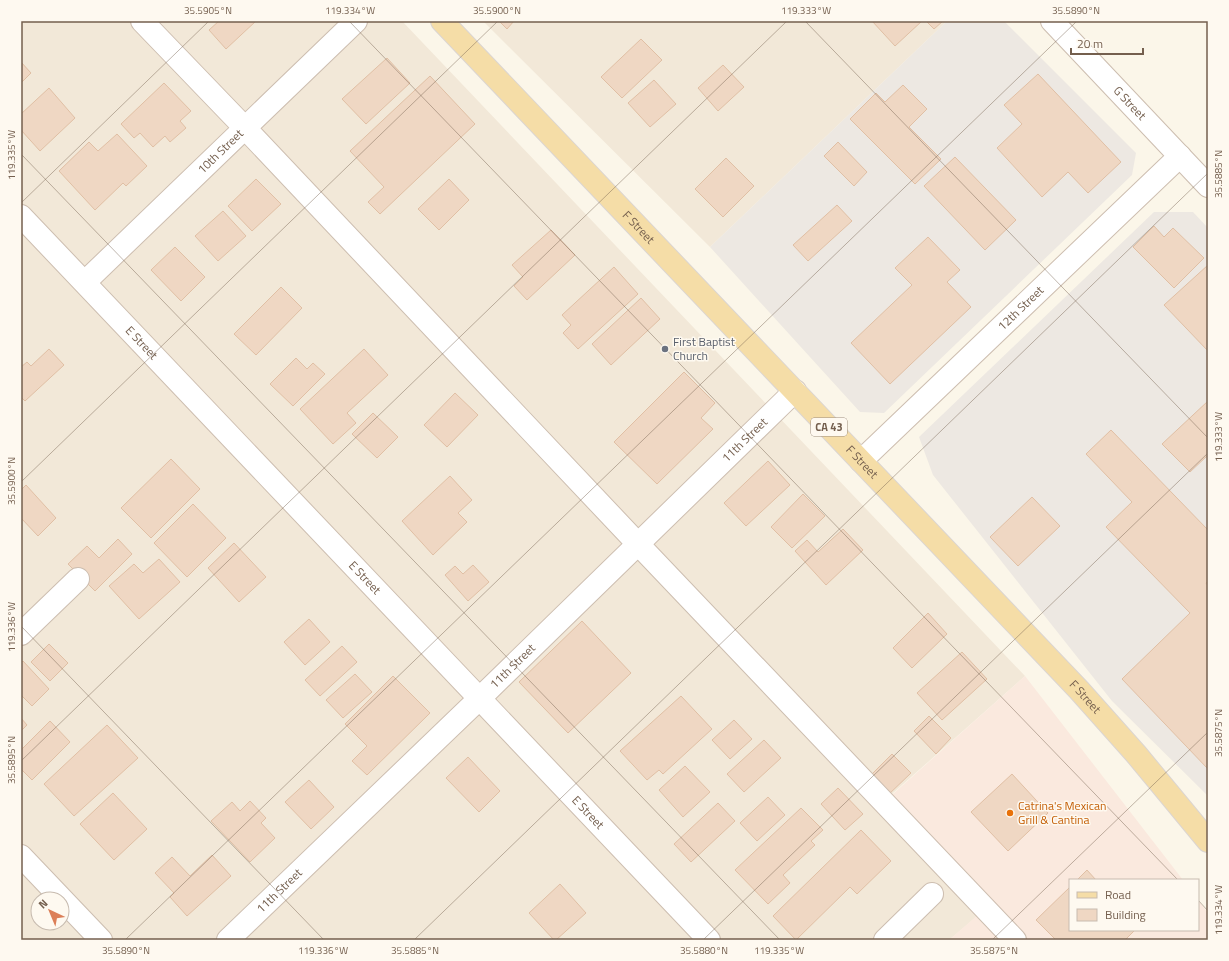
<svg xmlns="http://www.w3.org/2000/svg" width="1229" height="961" font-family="'Titillium Web',sans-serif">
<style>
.residential{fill:#f2e8d8;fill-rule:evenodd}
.commercial{fill:#fae9de}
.industrial{fill:#ede8e2}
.building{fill:#efd7c3;stroke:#e0bfa4}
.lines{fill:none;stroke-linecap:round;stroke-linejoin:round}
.minor-casing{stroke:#cdbeb0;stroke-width:24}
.major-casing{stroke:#dbd5d1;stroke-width:24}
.minor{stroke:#fff;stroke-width:22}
.major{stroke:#f5dda7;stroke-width:22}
.ticks{fill:none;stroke:#745f4e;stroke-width:1;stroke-opacity:0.45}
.worship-dot{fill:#6b7280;stroke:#fef9f0;stroke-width:1.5}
.food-dot{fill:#e8710a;stroke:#fef9f0;stroke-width:1.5}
.labels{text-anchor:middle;stroke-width:3;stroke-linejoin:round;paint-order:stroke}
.shield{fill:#fef9f0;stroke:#9d8d7f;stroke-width:1}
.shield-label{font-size:11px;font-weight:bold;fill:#745f4e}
.street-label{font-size:12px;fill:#745f4e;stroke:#fef9f0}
.worship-label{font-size:12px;fill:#5b616d;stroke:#fef9f0;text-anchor:start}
.food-label{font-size:12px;fill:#c56008;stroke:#fef9f0;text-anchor:start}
.neatline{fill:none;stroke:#745f4e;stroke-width:1.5}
.ticks-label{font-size:10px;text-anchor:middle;fill:#745f4e}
</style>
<rect width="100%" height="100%" fill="#fbf6e9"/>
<path class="residential" d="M21 21H402L1025 676 875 809 981 913 949 940H21ZM38 899H62V923H38Z
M483 21H947L710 247Z"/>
<path class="commercial" d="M1025 676 1183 880H1070V930H1198V900L1208 913V940H949L980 913 875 810Z"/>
<path class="industrial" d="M947 21H1004L1136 153 1132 175 884 413 860 412 710 247Z
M1154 212H1193L1208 228V796L1112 701 933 475 919 437Z"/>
<path class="building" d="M219 21H256L226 49 209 30Z
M499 21H514L507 29Z
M872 21H922L895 46Z
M926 21H943L934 29Z
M641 39 662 60 622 98 601 77Z
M387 58 410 83 366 124 342 99Z
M21 62 31 73 21 83Z
M723 65 744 87 718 111 698 88Z
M1038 74 1121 162 1088 193 1068 172 1042 197 997 148 1022 124 1004 105Z
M430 76 475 124 380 214 368 202 384 187 350 151Z
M654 80 676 104 650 127 628 103Z
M164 83 191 111 180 121 186 128 170 142 165 136 153 147 140 133 134 138 121 124Z
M903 85 927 109 909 127 941 159 915 184 850 119 876 93 885 102Z
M49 88 75 118 40 151 21 130V114Z
M117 134 147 166 126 186 123 183 95 210 59 171 89 142 98 151Z
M838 142 867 172 854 186 824 156Z
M955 157 1016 220 985 250 924 186Z
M726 158 754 186 723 217 695 189Z
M256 179 281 204 252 231 228 206Z
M449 179 469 200 439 230 418 209Z
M837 205 852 221 808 261 793 245Z
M223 211 246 236 218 261 195 236Z
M1154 226 1164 237 1173 228 1204 258 1174 288 1133 247Z
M551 230 575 255 527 300 514 286 523 277 512 265Z
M928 237 960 270 947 282 971 307 890 384 851 343 912 285 895 268Z
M175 247 205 277 181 301 151 270Z
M1208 265V351L1164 305Z
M614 267 638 294 578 349 563 333 571 325 562 315Z
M281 287 302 308 256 355 234 334Z
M641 298 660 319 611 365 592 344Z
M49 349 64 365 25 401 21 397V367L27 362 31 366Z
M364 349 388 375 347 413 356 423 333 444 300 409Z
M296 358 307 369 313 363 325 374 293 406 270 384Z
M684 372 715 403 701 418 713 429 657 484 614 442Z
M455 393 478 415 447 447 424 425Z
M1208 401V455L1190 472 1162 444Z
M373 413 398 437 377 458 352 434Z
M1111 430 1208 530V581L1206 583 1208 586V769L1122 679 1190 613 1106 527 1132 502 1086 454Z
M171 459 200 489 151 538 121 508Z
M768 461 790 485 746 526 724 503Z
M450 476 472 500 458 513 467 522 433 555 402 521Z
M26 485 56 518 38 536 21 518V490Z
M803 494 825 516 792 548 771 527Z
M1032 497 1060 526 1018 566 990 537Z
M193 504 226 538 187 577 154 543Z
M843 529 863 550 826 585 795 551 807 540 818 552Z
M118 539 132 554 95 591 68 564 87 546 99 558Z
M234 543 266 577 239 602 208 568Z
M159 559 180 582 139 619 109 586 134 564 143 573Z
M473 565 489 582 468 601 445 575 455 566 463 574Z
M928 613 947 634 912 668 893 648Z
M309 619 330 642 305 665 284 642Z
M582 621 631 673 568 733 519 682Z
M49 644 68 663 50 681 31 662Z
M342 646 357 662 320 696 305 680Z
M962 652 987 679 942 720 917 693Z
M23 661 49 689 32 706 21 695V663Z
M355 674 372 692 343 718 326 700Z
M393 676 430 713 367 775 352 761 367 746 345 724Z
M681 696 712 729 663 774 659 770 647 780 620 751Z
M929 716 951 738 936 754 914 731Z
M21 718 27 725 21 731Z
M734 720 752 739 730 759 712 740Z
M50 721 70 742 32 780 21 769V750Z
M107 725 138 758 74 816 44 784Z
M764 740 781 758 744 792 727 774Z
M892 754 911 773 887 796 869 777Z
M468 757 500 791 479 812 446 778Z
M685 766 710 792 683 817 659 790Z
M1012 774 1048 813 1008 851 971 812Z
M309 780 334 807 311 829 285 802Z
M838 788 863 814 845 830 821 804Z
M113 793 147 829 114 860 80 824Z
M768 797 785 815 757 841 740 823Z
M250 801 266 818 261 823 275 838 250 862 211 821 232 802 240 811Z
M718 803 735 821 691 862 674 844Z
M801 808 823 830 811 841 815 845 783 875 790 883 768 904 735 870Z
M861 830 891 861 857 894 850 887 796 940 773 916Z
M212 855 231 876 187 916 170 897 174 893 155 873 172 857 190 876Z
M1087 870 1096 880H1077Z
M560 884 586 913 556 940H554L529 913Z
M1070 887V930H1135L1125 940H1056L1036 920Z"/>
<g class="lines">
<defs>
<g id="minor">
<path d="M142 21 245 128 638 544 1015 940"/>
<path id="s1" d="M1052 21 1208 186"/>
<path id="s2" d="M21 216 709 940"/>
<path id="s3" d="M85 282 356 21"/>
<path id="s4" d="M861 461 1180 156"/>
<path d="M21 634 78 579"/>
<path d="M21 856 101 940"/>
<path id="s5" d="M228 940 480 698 795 391"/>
<path d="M885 940 932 894"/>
</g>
<g id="major">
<path id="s6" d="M442 21 1079 690 1136 754 1208 841"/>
</g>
</defs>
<use href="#minor" class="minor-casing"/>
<use href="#major" class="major-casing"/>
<use href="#minor" class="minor"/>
<use href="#major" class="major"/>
</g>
<path class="ticks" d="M349 21 1178 880M805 21 1208 438M21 154 780 940M21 203 209 21M21 482 498 21M21 626 324 940M21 761 787 21M1198 900 1208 911M125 940 1077 21M414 940 1208 173M703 940 1208 453M992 940 1208 732"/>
<circle class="worship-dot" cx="665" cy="349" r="4"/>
<circle class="food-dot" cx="1010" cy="813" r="4"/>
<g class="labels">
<rect class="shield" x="811" y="418" width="36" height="18" rx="3"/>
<g class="shield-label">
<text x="829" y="431">CA 43</text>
</g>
<g class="street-label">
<text dy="4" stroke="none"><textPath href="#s1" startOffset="113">G Street</textPath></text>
<text dy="4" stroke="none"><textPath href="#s3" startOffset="188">10th Street</textPath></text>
<text dy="4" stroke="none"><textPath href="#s6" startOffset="285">F Street</textPath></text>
<text dy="4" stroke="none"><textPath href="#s4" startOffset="221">12th Street</textPath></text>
<text dy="4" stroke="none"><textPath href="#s2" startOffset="175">E Street</textPath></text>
<text dy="4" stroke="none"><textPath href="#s5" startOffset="719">11th Street</textPath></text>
<text dy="4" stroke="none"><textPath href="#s6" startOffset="609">F Street</textPath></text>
<text dy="4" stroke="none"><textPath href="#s2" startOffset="499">E Street</textPath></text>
<text dy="4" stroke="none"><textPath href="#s5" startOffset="395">11th Street</textPath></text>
<text dy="4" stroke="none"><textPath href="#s6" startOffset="933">F Street</textPath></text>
<text dy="4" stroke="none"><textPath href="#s2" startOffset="823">E Street</textPath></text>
<text dy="4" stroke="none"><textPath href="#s5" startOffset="71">11th Street</textPath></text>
</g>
<g class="worship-label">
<text x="673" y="346">First Baptist<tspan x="673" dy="14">Church</tspan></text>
</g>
<g class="food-label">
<text x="1018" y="810">Catrina's Mexican<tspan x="1018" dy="14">Grill &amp; Cantina</tspan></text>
</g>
</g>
<rect width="1229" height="961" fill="none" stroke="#fef9f0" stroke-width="44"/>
<rect x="1069" y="879" width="130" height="52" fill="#fef9f0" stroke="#c7bbaf"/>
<rect x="1077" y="892" width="20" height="6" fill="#f5dda7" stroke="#c7bbaf"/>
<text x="1105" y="899" font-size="12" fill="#745f4e">Road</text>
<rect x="1077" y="909" width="20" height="12" fill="#efd7c3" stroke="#c7bbaf"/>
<text x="1105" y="919" font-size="12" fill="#745f4e">Building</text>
<g transform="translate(50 911) rotate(316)"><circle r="19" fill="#fef9f0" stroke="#c7bbaf"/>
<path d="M0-3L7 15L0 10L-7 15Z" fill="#dc7f58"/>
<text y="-6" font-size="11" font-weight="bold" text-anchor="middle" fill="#745f4e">N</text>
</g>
<path d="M1071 48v6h72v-6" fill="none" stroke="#745f4e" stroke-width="2"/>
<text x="1077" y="48" font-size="12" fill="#745f4e" stroke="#fef9f0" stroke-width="3" paint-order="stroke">20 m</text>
<rect x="22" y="22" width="1185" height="917" class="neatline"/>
<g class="ticks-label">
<text x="208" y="14">35.5905°N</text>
<text x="350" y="14">119.334°W</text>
<text x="497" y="14">35.5900°N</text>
<text x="806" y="14">119.333°W</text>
<text x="1076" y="14">35.5890°N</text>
<text transform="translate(11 155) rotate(-90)" y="4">119.335°W</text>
<text transform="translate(1218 174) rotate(-90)" y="4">35.5885°N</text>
<text transform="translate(1218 437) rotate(-90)" y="4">119.333°W</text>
<text transform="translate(11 481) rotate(-90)" y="4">35.5900°N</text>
<text transform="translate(11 627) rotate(-90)" y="4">119.336°W</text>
<text transform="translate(1218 733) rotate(-90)" y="4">35.5875°N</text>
<text transform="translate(11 760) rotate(-90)" y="4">35.5895°N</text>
<text transform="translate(1218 910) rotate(-90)" y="4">119.334°W</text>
<text x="126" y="954">35.5890°N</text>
<text x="323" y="954">119.336°W</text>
<text x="415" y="954">35.5885°N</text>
<text x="704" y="954">35.5880°N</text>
<text x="779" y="954">119.335°W</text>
<text x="994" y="954">35.5875°N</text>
</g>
</svg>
